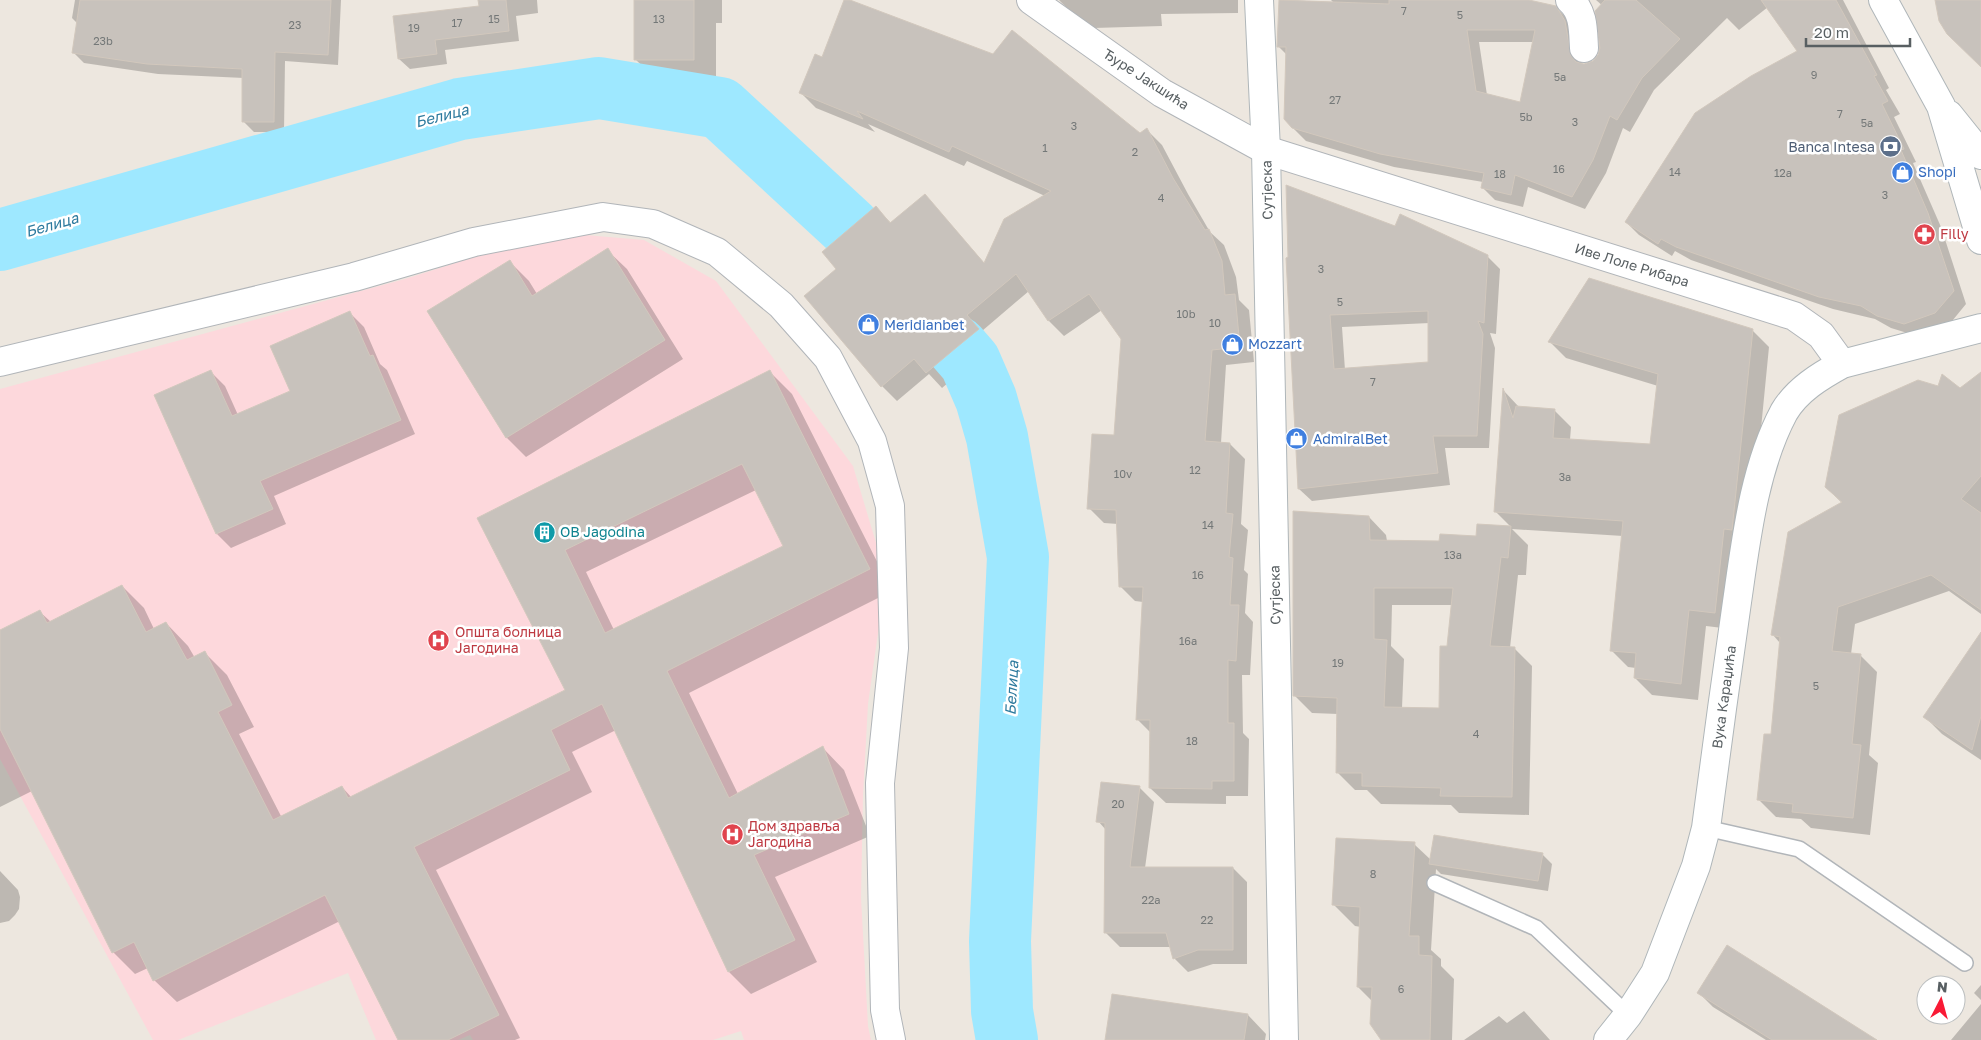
<svg xmlns="http://www.w3.org/2000/svg" width="1981" height="1040" font-family="'Golos Text',sans-serif">
<style>
.medical{fill:#fdd8dc}
.shadow{fill:#0003;fill-rule:evenodd}
.lines{fill:none;stroke-linecap:round;stroke-linejoin:round}
.river{stroke:#9ee8ff;stroke-width:62}
.building{fill:#c8c2bc;stroke:#d2c8bd;fill-rule:evenodd}
.lane-casing{stroke:#b1b5b9;stroke-width:18}
.street-casing{stroke:#b1b5b9;stroke-width:30}
.secondary-casing{stroke:#afb6b9;stroke-width:30}
.lane{stroke:#fff;stroke-width:15}
.street{stroke:#fff;stroke-width:28}
.secondary{stroke:#fff;stroke-width:28}
.labels{text-anchor:middle;stroke-width:5;stroke-linejoin:round;paint-order:stroke}
.number-label{font-size:11px;fill:#747878}
.street-label{font-size:14px;fill:#585f62;stroke:#fff}
.service-label{font-size:14px;fill:#4e5e75;stroke:#fff;text-anchor:end}
.shop-label{font-size:14px;fill:#366cbe;stroke:#fff;text-anchor:start}
.health-label{font-size:14px;fill:#be3a42;stroke:#fff;text-anchor:start}
.culture-label{font-size:14px;fill:#0d838f;stroke:#fff;text-anchor:start}
.water-label{font-size:15px;font-style:italic;fill:#2d7a9e;stroke:#fff}
</style>
<rect width="100%" height="100%" fill="#ede7df"/>
<path class="medical" d="M585 235 644 240 716 281 853 466 886 576 868 704 863 795 861 898 868 1026 871 1040H744L741 1031 713 1040H473L470 1035 458 1040H376L348 973 178 1040H153L0 759V389L405 279 522 242Z"/>
<path class="shadow" d="M75 0H341L338 65 285 61 284 132H254L243 121 244 78 158 74 84 63 73 52 78 24 72 18Z
M480 0H537L538 13 516 16 519 41 445 50 447 64 410 69 399 59 480 7Z
M635 0H722V23H716V81H658L635 59Z
M846 0 1140 134 1147 130 1162 145 1188 194 1210 232 1224 245 1236 277 1239 300 1249 310 1254 362 1226 365 1221 443 1230 444 1245 459 1241 524 1248 530 1244 570 1248 574 1245 613 1253 622 1250 675H1242L1243 733 1249 739 1248 796H1226V804L1166 803 1150 788 1151 733 1137 719 1143 602 1135 601 1120 586 1118 524 1104 523 1089 508 1116 436 1122 339 1102 310 1064 336 1049 321 1029 291 982 331 993 345 942 388 929 374 897 401 882 386 838 269 876 208 891 223 925 195 985 264 1045 196 967 161 964 166 868 124 875 132 816 108 801 93 823 59Z
M1059 0H1238V13L1161 14 1162 26 1094 28 1072 13Z
M1280 0 1333 2 1331 0H1523L1555 7 1569 20 1578 35 1582 64 1585 65 1594 62 1599 55 1600 34 1620 21 1596 0H1843L1889 88 1886 90 1900 114 1894 117 1916 162 1913 163 1941 227 1966 304 1948 326 1917 336 1891 328 1875 319 1833 309 1691 260 1675 251 1672 256 1639 235 1626 222 1798 51 1768 7 1739 30 1727 18 1654 90 1630 132 1623 128 1606 173 1585 209 1528 187 1523 207 1495 200 1482 187 1483 182 1394 167 1306 141 1293 128 1287 55 1278 46ZM1479 42H1534L1521 104 1487 95Z
M1395 227 1487 256 1500 269 1496 334 1490 333 1495 348 1489 448H1445L1450 485 1312 501 1299 489 1289 259ZM1430 323 1429 363 1345 370 1342 327Z
M607 250 627 269 683 359 526 457 507 438 429 312 510 262 529 281 537 294Z
M350 313 364 327 380 364 387 370 415 434 274 496 286 524 231 548 217 534 211 372 225 386 238 415 292 392Z
M1752 330 1769 347 1750 541 1731 629 1706 626 1698 700 1652 695 1635 678 1636 668 1628 667 1611 650 1623 536 1512 529 1528 545 1526 575H1518L1510 648H1514L1532 666 1529 815 1459 813 1451 805 1381 804 1367 790H1355L1337 772 1338 714 1312 713 1294 695 1369 517 1386 535 1387 541 1441 542 1477 537 1478 525 1511 527 1496 512 1504 391 1519 407 1554 410 1571 427 1570 440 1651 445 1658 386 1566 358 1549 341ZM1392 605H1453L1440 709 1402 708 1404 659 1391 646Z
M770 372 792 394 892 591 689 693 738 794 822 747 844 770 870 836 775 877 817 962 751 994 729 972 616 730 572 752 592 792 436 870 520 1038 515 1040H399L340 921 177 1002 154 980 148 968 135 974 113 952 32 791 0 807V632L40 612 51 622 122 586 144 608 154 629 166 623 188 646 195 658 205 653 227 675 254 727 239 734 282 818 342 787 352 798 567 691 479 518ZM756 490 785 546 614 630 586 572Z
M1939 387 1981 390V614L1949 591 1855 624 1851 654 1860 655 1877 672 1869 755 1878 763 1870 835 1811 828 1801 819 1776 817 1759 800 1772 736 1780 643 1773 635 1842 503 1826 487Z
M1981 634V760L1942 734 1925 717Z
M1139 787 1154 802 1145 868H1233L1247 882V964H1213L1188 972 1174 958 1171 947H1120L1106 933V830L1098 821Z
M1414 844 1431 860 1542 854 1552 864 1548 891 1441 874 1436 869 1431 950 1441 959V966L1454 979 1452 1040H1383L1372 1001 1358 987 1361 927 1355 926 1333 904Z
M0 871 18 890 20 897 19 909 15 915 9 921 0 923Z
M1981 985V1000L1974 993Z
M1698 992 1875 1040H1766L1713 1007Z
M1981 1004V1040H1951Z
M1524 1011 1550 1040H1464L1499 1016 1507 1023Z
M1248 1015 1266 1034 1265 1040H1107Z"/>
<g class="lines">
<path class="river" d="M0 240 460 109 599 88 720 108 850 228
M957 347 970 362 986 399 997 437 1018 557 1000 941 1002 1011 1007 1040"/>
</g>
<path class="building" d="M80 0H331L328 55 275 52 274 122H242V69L147 64 72 53Z
M478 0H506L509 31 435 40 437 54 398 59 393 16 479 6Z
M634 0H694V60H634Z
M844 0H850L993 54 1012 30 1140 133 1147 128 1173 178 1205 230 1209 229 1222 261 1225 295 1235 294 1240 347 1212 350 1205 441 1230 443 1226 513 1233 514 1229 557 1233 558 1230 605H1239L1236 661 1228 660V723H1234V781H1212V789L1149 788 1150 720H1136L1143 587H1119L1116 510 1087 509 1092 434 1114 435 1121 339 1089 294 1048 321 1016 274 967 315 979 329 957 347 926 373 914 359 881 387 804 296 836 269 822 252 876 206 890 223 925 194 984 263 1004 219 1051 191 952 146 949 152 857 111 863 119 799 93 815 54 822 57Z
M1279 0 1389 4V0H1529L1556 6 1565 21 1571 56 1576 62 1584 64 1593 61 1598 55 1600 48 1595 11 1605 0H1636L1680 39 1642 78 1617 120 1610 116 1593 160 1572 197 1515 175 1511 195 1481 188 1484 173 1380 154 1292 128 1284 119 1286 47H1277ZM1467 30H1535L1520 102 1476 91Z
M1761 0H1836L1877 75 1874 76 1888 101 1882 104 1904 149 1901 150 1928 213 1954 291 1935 313 1904 324 1877 316 1861 306 1819 297 1676 247 1661 239 1658 244 1625 222 1695 113 1751 76 1797 51Z
M1935 0H1981V67L1947 34 1939 21Z
M1286 185 1395 226 1400 214 1488 255 1484 323 1478 321 1483 334 1477 436H1433L1438 473 1298 489 1286 258 1288 257ZM1428 311V362L1334 369 1330 315Z
M608 248 665 340 506 438 427 311 510 260 532 296Z
M1589 278 1753 329 1732 530 1724 529 1715 613 1689 610 1681 684 1634 678 1636 653 1610 651 1623 521 1494 512 1503 388 1513 418 1516 406 1555 409 1553 438 1650 444 1658 374 1548 342Z
M350 311 370 356 373 355 401 420 260 481 273 509 216 534 154 395 211 370 232 416 290 391 270 346Z
M770 370 870 569 667 671 729 798 823 746 849 814 754 855 795 940 728 972 602 704 551 730 570 770 414 847 499 1015 448 1040H398L325 895 153 981 134 942 112 953 0 729V630L40 610 47 623 122 585 146 632 166 622 187 660 205 651 232 705 218 712 273 820 342 786 348 798 565 690 477 518ZM742 464 783 546 605 633 565 550Z
M1981 372V476L1961 499 1981 513V610L1931 575 1838 607 1832 651 1861 654 1852 744 1861 745 1853 818 1792 812 1793 804 1757 800 1764 734H1771L1780 637 1771 635 1788 532 1842 502 1825 487 1839 415 1918 380 1938 386 1942 374 1960 388Z
M1293 511 1369 516 1370 540 1439 541 1440 534 1476 536 1477 524 1511 526 1508 558 1501 557 1490 646 1515 647 1512 797 1440 796 1441 788 1362 786V773H1336L1337 698 1293 696ZM1374 588H1453L1447 646H1440L1439 708 1384 707 1387 640 1374 639Z
M1981 632V716L1972 750 1923 717Z
M1101 782 1140 786 1130 867H1233V950H1198L1173 959 1166 933H1104L1105 823 1096 822Z
M1434 835 1543 853 1538 881 1429 864Z
M1336 838 1415 842 1409 936H1419V955L1432 956 1430 1040H1381L1370 1024 1372 987H1357L1360 907 1332 905Z
M1727 945 1877 1040H1772L1697 993Z
M1112 994 1248 1014 1244 1040H1105Z"/>
<g class="lines">
<defs>
<path id="lane" d="M1706 828 1799 849 1965 963
M1435 883 1536 928 1628 1015"/>
<path id="street" d="M1031 0 1162 93 1266 150 1794 316 1821 335 1842 364
M1570 0C1584 12 1583 31 1584 48
M0 362 354 277 474 242 603 217 653 224 717 252 781 305 828 358 872 441 890 506 894 648 880 783 885 1010 891 1040"/>
<path id="secondary" d="M1259 0 1266 150 1284 1040
M1883 0 1941 106 1981 240
M1949 115 1981 155
M1608 1040 1628 1015 1655 973 1696 866 1706 828C1716 753 1726 677 1737 602 1746 540 1754 468 1784 412 1797 390 1820 376 1842 364L1981 328"/>
</defs>
<use href="#lane" class="lane-casing"/>
<use href="#street" class="street-casing"/>
<use href="#secondary" class="secondary-casing"/>
<use href="#lane" class="lane"/>
<use href="#street" class="street"/>
<use href="#secondary" class="secondary"/>
</g>
<defs>
<symbol id="bank-disc" viewBox="-11 -11 22 22"><circle r="9.5" fill="#5c6f8a" stroke="#fff"/><path d="M-6-4H6V4H-6ZM0-2.3a2.3 2.3 0 1 0 0 4.6a2.3 2.3 0 1 0 0-4.6Z" fill="#fff"/></symbol>
<symbol id="shop-disc" viewBox="-11 -11 22 22"><circle r="9.5" fill="#3f7fe0" stroke="#fff"/><path d="M-5-2.5h2.3a2.7 3.5 0 0 1 5.4 0H5L5.5 6h-11ZM-1.5-2.5h3a1.5 2.3 0 0 0-3 0Z" fill="#fff"/></symbol>
<symbol id="pharmacy-disc" viewBox="-11 -11 22 22"><circle r="9.5" fill="#e0444e" stroke="#fff"/><path d="M-2-6h4v4h4v4h-4v4h-4v-4h-4v-4h4Z" fill="#fff"/></symbol>
<symbol id="building-disc" viewBox="-11 -11 22 22"><circle r="9.5" fill="#0f9aa8" stroke="#fff"/><path d="M-4-6H4V6H1V3H-1V6H-4ZM-2.5-4.3h1.7v1.8h-1.7ZM.8-4.3h1.7v1.8H.8ZM-2.5-1h1.7V.8h-1.7ZM.8-1h1.7V.8H.8Z" fill="#fff"/></symbol>
<symbol id="hospital-disc" viewBox="-11 -11 22 22"><circle r="9.5" fill="#e0444e" stroke="#fff"/><path d="M-5-5h3v3.5h4V-5h3V5h-3V1.5h-4V5h-3Z" fill="#fff"/></symbol>
</defs>
<g fill-rule="evenodd">
<use href="#bank-disc" x="1878" y="134" width="25" height="25"/>
<use href="#shop-disc" x="1890" y="160" width="25" height="25"/>
<use href="#pharmacy-disc" x="1912" y="222" width="25" height="25"/>
<use href="#shop-disc" x="856" y="312" width="25" height="25"/>
<use href="#shop-disc" x="1220" y="332" width="25" height="25"/>
<use href="#shop-disc" x="1284" y="426" width="25" height="25"/>
<use href="#building-disc" x="532" y="520" width="25" height="25"/>
<use href="#hospital-disc" x="426" y="628" width="25" height="25"/>
<use href="#hospital-disc" x="720" y="822" width="25" height="25"/>
</g>
<g class="labels">
<g class="number-label">
<text x="1404" y="15">7</text>
<text x="1460" y="19">5</text>
<text x="494" y="23">15</text>
<text x="659" y="23">13</text>
<text x="457" y="27">17</text>
<text x="295" y="29">23</text>
<text x="414" y="32">19</text>
<text x="103" y="45">23b</text>
<text x="1814" y="79">9</text>
<text x="1560" y="81">5a</text>
<text x="1335" y="104">27</text>
<text x="1840" y="118">7</text>
<text x="1526" y="121">5b</text>
<text x="1575" y="126">3</text>
<text x="1867" y="127">5a</text>
<text x="1074" y="130">3</text>
<text x="1045" y="152">1</text>
<text x="1135" y="156">2</text>
<text x="1559" y="173">16</text>
<text x="1675" y="176">14</text>
<text x="1783" y="177">12a</text>
<text x="1500" y="178">18</text>
<text x="1885" y="199">3</text>
<text x="1161" y="202">4</text>
<text x="1321" y="273">3</text>
<text x="1340" y="306">5</text>
<text x="1186" y="318">10b</text>
<text x="1215" y="327">10</text>
<text x="1373" y="386">7</text>
<text x="1195" y="474">12</text>
<text x="1123" y="478">10v</text>
<text x="1565" y="481">3a</text>
<text x="1208" y="529">14</text>
<text x="1453" y="559">13a</text>
<text x="1198" y="579">16</text>
<text x="1188" y="645">16a</text>
<text x="1338" y="667">19</text>
<text x="1816" y="690">5</text>
<text x="1476" y="738">4</text>
<text x="1192" y="745">18</text>
<text x="1118" y="808">20</text>
<text x="1373" y="878">8</text>
<text x="1151" y="904">22a</text>
<text x="1207" y="924">22</text>
<text x="1401" y="993">6</text>
</g>
<g class="street-label">
<text transform="translate(1146 79) rotate(33)" y="5">Ђуре Јакшића</text>
<text transform="translate(1267 190) rotate(-91)" y="5">Сутјеска</text>
<text transform="translate(1632 265) rotate(17)" y="5">Иве Лоле Рибара</text>
<text transform="translate(1275 595) rotate(-91)" y="5">Сутјеска</text>
<text transform="translate(1724 697) rotate(-82)" y="5">Вука Караџића</text>
</g>
<g class="service-label">
<text x="1875" y="152">Banca Intesa</text>
</g>
<g class="shop-label">
<text x="1918" y="177">Shopi</text>
<text x="884" y="330">Meridianbet</text>
<text x="1248" y="349">Mozzart</text>
<text x="1313" y="444">AdmiralBet</text>
</g>
<g class="health-label">
<text x="1940" y="239">Filly</text>
<text x="455" y="637">Општа болница<tspan x="455" dy="16">Јагодина</tspan></text>
<text x="748" y="831">Дом здравља<tspan x="748" dy="16">Јагодина</tspan></text>
</g>
<g class="culture-label">
<text x="560" y="537">OB Jagodina</text>
</g>
<g class="water-label">
<text transform="translate(442 116) rotate(-14)" y="5">Белица</text>
<text transform="translate(52 225) rotate(-16)" y="5">Белица</text>
<text transform="translate(1012 688) rotate(-87)" y="5">Белица</text>
</g>
</g>
<g transform="translate(1941 1000) rotate(6)"><circle r="24" fill="#ffffff" stroke="#bcbfc0"/>
<path d="M0-4L9 19L0 12L-9 19Z" fill="#f91a35"/>
<text y="-8" font-size="14" font-weight="bold" text-anchor="middle" fill="#585f62">N</text>
</g>
<path d="M1806 38v8h104v-8" fill="none" stroke="#585f62" stroke-width="2.5"/>
<text x="1814" y="38" font-size="15" fill="#585f62" stroke="#ffffff" stroke-width="4" paint-order="stroke">20 m</text>
</svg>
